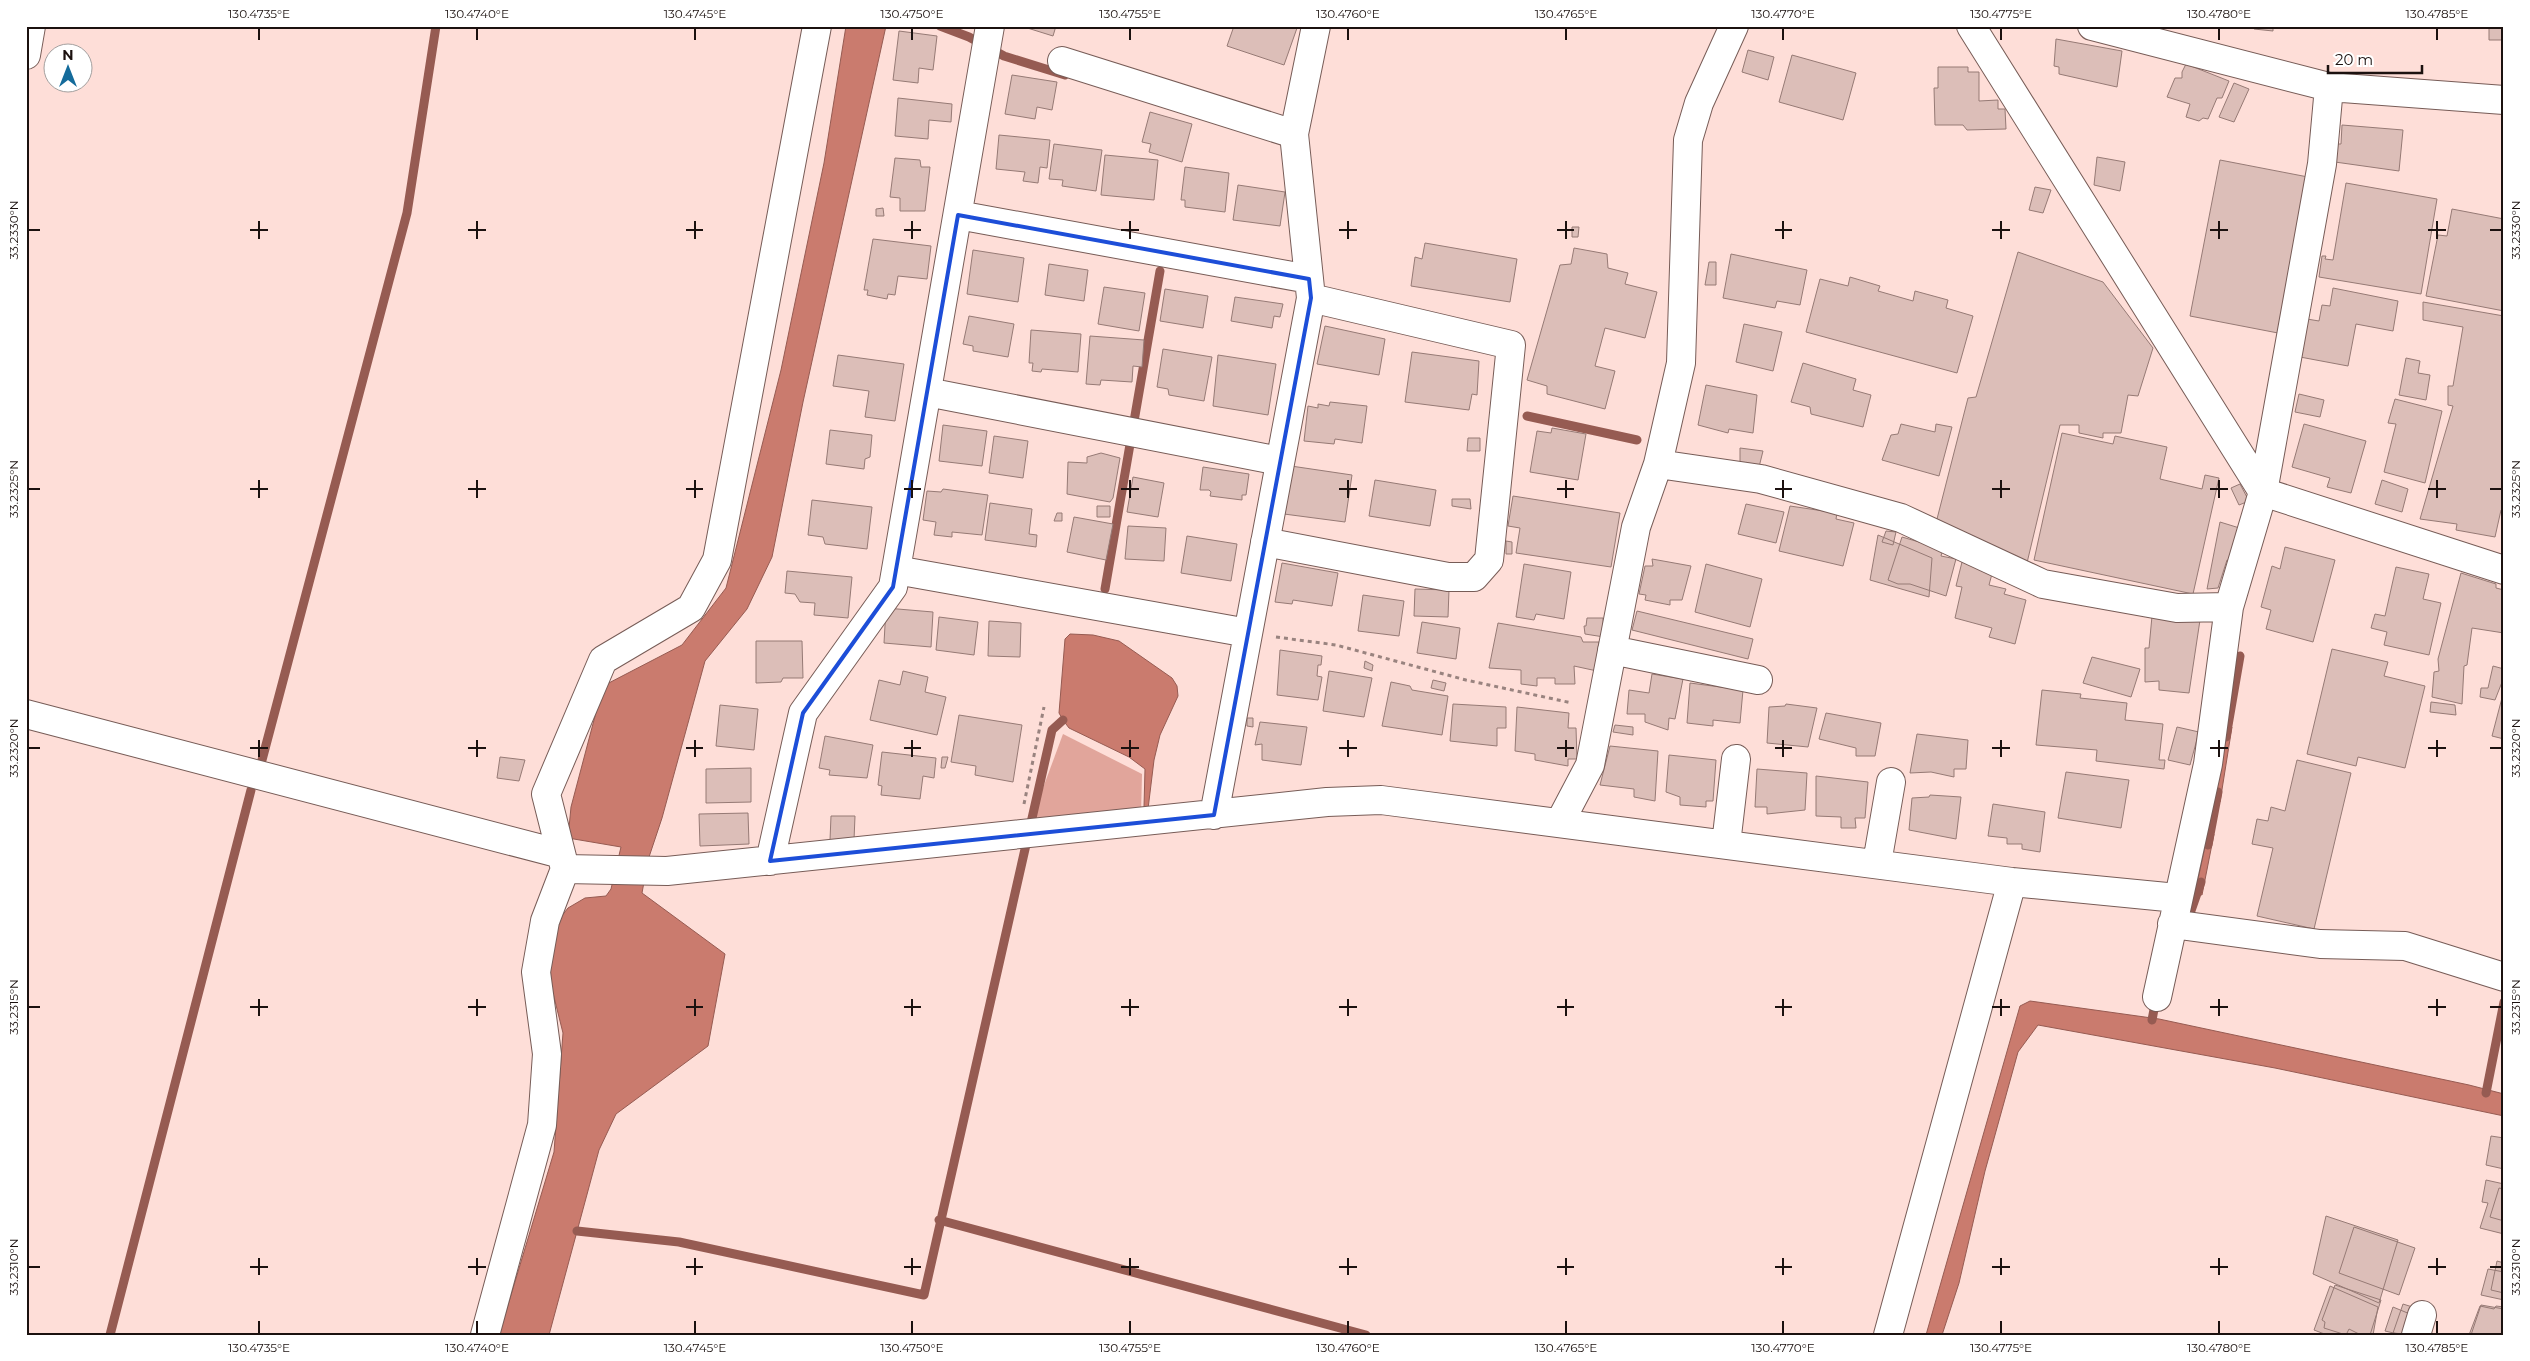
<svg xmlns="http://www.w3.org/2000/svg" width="2530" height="1361" font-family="Montserrat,sans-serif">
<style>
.green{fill:#e1a59b}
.water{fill:#ca7b6e;stroke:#965b52}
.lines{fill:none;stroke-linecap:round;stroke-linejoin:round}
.stream{stroke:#965b52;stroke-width:9}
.building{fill:#dcbeb8;stroke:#967a75}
.minor-casing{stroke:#775c57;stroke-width:30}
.path{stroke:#99837f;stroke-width:3;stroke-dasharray:4 4;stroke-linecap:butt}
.minor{stroke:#fff;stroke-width:28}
.marked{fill:none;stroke:#1d4ed8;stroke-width:4;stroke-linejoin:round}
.ticks{fill:none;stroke:#1b110f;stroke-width:2}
.neatline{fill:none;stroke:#1b110f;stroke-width:2}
.ticks-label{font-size:12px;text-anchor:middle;fill:#1b110f}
</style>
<rect width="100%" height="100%" fill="#feded8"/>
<path class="green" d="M1063 734 1142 774 1141 815 1034 826 1033 815Z"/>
<path class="water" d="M846 26H886L803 402 772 557 747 609 705 661 662 818 648 860 642 893 725 954 708 1046 616 1114 599 1150 549 1335H499L554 1152 563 1033 548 973 553 927 568 908 585 898 606 896 611 889 621 847 568 838 571 807 603 686 682 645 726 588 781 370 824 163Z
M1070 634 1093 635 1119 641 1172 678 1177 686 1178 696 1160 735 1154 760 1148 809 1144 807 1145 769 1129 757 1069 728 1063 720 1059 713 1065 639Z
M2225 726 2232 727 2220 802 2213 801Z
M2208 833 2214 834 2202 895 2195 893Z
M2030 1001 2159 1019 2469 1085 2504 1094V1116L2275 1068 2038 1025 2018 1052 1985 1171 1959 1283 1942 1335H1926L2020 1006Z"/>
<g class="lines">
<path class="stream" d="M940 26 969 37 1004 56 1065 75
M1527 416 1637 440
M1105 589 1160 271
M2226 737 2240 656
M262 760 407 213 436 26
M2208 845 2218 792
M2187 922 2201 882
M2152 1020 2156 999
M2486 1093 2504 1002
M939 1220 1366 1335
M577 1231 679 1242 924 1295 1052 730 1063 720
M110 1335 251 790"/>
</g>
<path class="building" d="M1021 26H1056L1053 36Z
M1234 26 1297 28 1284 65 1227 46Z
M2254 26H2273V31L2254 29Z
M2489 26H2504V40H2489Z
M899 31 937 36 933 70 919 68 918 83 893 80Z
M2056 39 2122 51 2117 87 2059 74V67L2054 66Z
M1748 50 1774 57 1768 80 1742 72Z
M1792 55 1856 73 1843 120 1779 102Z
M2186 64 2229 81 2222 98H2217L2208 119 2203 118 2199 121 2186 117 2190 104 2167 97 2175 78H2182V72Z
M1938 67H1968V72H1979V101L1998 100V109H2005L2006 129 1967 130 1963 125H1935L1934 88H1938Z
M1012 75 1057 82 1052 110 1037 107 1035 119 1005 114Z
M2234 83 2249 89 2234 122 2219 117Z
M898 98 952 104 951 122 929 120 928 139 895 136Z
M1150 112 1192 124 1182 162 1149 152 1151 144 1142 142Z
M2342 125 2403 130 2399 171 2335 162 2334 144H2341Z
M999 135 1050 140 1047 168 1040 167 1038 183 1023 181 1025 172 996 169Z
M1054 144 1102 150 1096 191 1062 186 1063 180 1049 179Z
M1105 155 1158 160 1154 200 1101 195Z
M2097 157 2125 162 2120 191 2094 185Z
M895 158 920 160 921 167H930L925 211H900V198L890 197Z
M2220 160 2308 177 2278 333 2190 316Z
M1185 167 1229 173 1225 212 1185 207V200H1181Z
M2346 183 2437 199 2421 294 2319 277 2322 256H2326L2325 259 2333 260Z
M1238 185 1285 192 1280 226 1233 220Z
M2035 187 2051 190 2043 213 2029 210Z
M883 208 884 216H876V209Z
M2452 209 2504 219V311L2426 296 2438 235 2447 236Z
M1572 227H1579L1578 237H1572Z
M873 239 931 246 927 279 898 276 895 295 888 294 887 299 867 295 868 290H864Z
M1425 243 1517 259 1510 302 1411 286 1415 257 1422 259Z
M1574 248 1607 254 1608 268 1628 273 1625 284 1657 292 1645 338 1605 328 1595 366 1615 371 1605 409 1547 394V386L1527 380 1560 265 1571 264Z
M973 250 1024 258 1018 302 967 294Z
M2018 252 2103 282 2153 348 2138 396 2128 395 2121 433H2103V438L2079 433V425H2060L2026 567 1937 519 1968 398 1976 397Z
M1731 254 1807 270 1800 305 1777 301 1775 308 1723 298Z
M1709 262H1716V285H1705Z
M1049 264 1088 270 1084 301 1045 295Z
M1850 277 1880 286 1878 291 1913 301 1915 291 1948 300 1946 308 1973 316 1957 373 1806 332 1820 279 1848 286Z
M1104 287 1145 293 1139 331 1098 324Z
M2333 288 2398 301 2393 331 2356 324 2348 366 2300 357 2307 319 2319 321 2322 305 2330 306Z
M1165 289 1208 296 1203 328 1160 321Z
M1235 297 1283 304 1280 317 1274 316 1272 328 1231 321Z
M2423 302 2504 316V510H2501L2495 537 2456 530 2457 524 2420 519 2453 406 2448 405V386H2453L2463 327 2423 320Z
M969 316 1014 324 1008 357 973 351V346L963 344Z
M1744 324 1782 332 1773 371 1736 362Z
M1325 326 1385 339 1379 375 1317 364Z
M1031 330 1081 334 1078 372 1042 369 1041 372 1032 371 1033 363H1029Z
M1090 336 1144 340 1142 367 1133 366 1132 382 1101 380 1100 385 1086 384Z
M1163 349 1212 357 1204 401 1169 395 1168 389 1157 387Z
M1412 352 1479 361 1477 395 1472 394 1469 410 1405 402Z
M838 355 904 364 895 421 865 417 869 391 833 386Z
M1218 355 1276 364 1268 415 1213 406Z
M2406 358 2420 361 2418 373 2430 375 2426 400 2399 395Z
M1803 363 1856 379 1853 390 1871 395 1863 427 1811 414 1810 407 1791 402Z
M1706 385 1757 395 1753 433 1729 429 1728 433 1698 425Z
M2299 394 2324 400 2320 417 2295 412Z
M2395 399 2442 411 2425 483 2384 472 2396 424 2388 423Z
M1330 402 1367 406 1362 443 1335 439 1334 444 1304 441 1308 406 1318 408V404L1329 406Z
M1901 424 1935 432 1936 424 1952 427 1939 476 1882 460 1891 435 1898 434Z
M2304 424 2366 441 2351 493 2327 487 2330 478 2292 467Z
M943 425 987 431 982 466 939 461Z
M1552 428 1586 434 1578 480 1530 472 1537 431 1551 433Z
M830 430 872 435 870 457 865 459 864 469 826 464Z
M2062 433 2113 444 2115 436 2167 447 2160 479 2202 489 2205 475 2219 478 2193 594 2034 560Z
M994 436 1028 441 1023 478 989 473Z
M1468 438H1480V451H1467Z
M1740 448 1763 451 1759 467 1740 464Z
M1101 453 1120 458 1113 498 1110 502 1067 494 1068 462 1087 463V457Z
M1291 466 1352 475 1345 522 1284 514Z
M1203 467 1249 474 1246 495H1242V500L1210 496 1211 492 1209 490H1200Z
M1133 477 1164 483 1158 517 1127 512Z
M1375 480 1436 490 1430 526 1369 516Z
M2382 480 2408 489 2402 512 2375 504Z
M2240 484 2249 501 2239 505 2231 488Z
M943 489 988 495 982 535 952 532V537L934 535 936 522 923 520 927 491 941 492Z
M1513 496 1620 513 1611 567 1516 553 1520 528 1508 526Z
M1452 499H1470L1471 509 1452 506Z
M812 500 872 507 867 549 825 544 823 537 808 535Z
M990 503 1032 509 1029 534 1037 535 1036 547 985 540Z
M1746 504 1784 512 1776 543 1738 534Z
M1097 506H1110V517H1097Z
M1790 506 1837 513 1836 519 1854 523 1843 566 1779 551Z
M1057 513H1062V521H1054Z
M1074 517 1113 524 1106 560 1067 552Z
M2220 522 2246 530 2233 561 2227 560 2218 588 2207 589Z
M1128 526 1166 528 1164 561 1125 559Z
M1886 531 1896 532 1893 545 1882 542Z
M1878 535 1932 558 1929 597 1870 580Z
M1187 536 1237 544 1231 581 1181 573Z
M1902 537 1943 549 1941 556 1956 559 1946 596 1910 584H1898L1888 580Z
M1506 541 1512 542V554H1506Z
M2285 547 2335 560 2313 642 2266 629 2271 610 2261 607 2272 566 2280 569Z
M1652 559 1691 566 1682 600H1670V605L1645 600 1646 595 1639 594 1645 566H1653Z
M1962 562 1993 570 1989 585 2006 589 2004 594 2026 600 2015 644 1989 637 1992 628 1955 618 1962 587 1956 586Z
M1282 563 1338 573 1332 606 1293 600 1292 604 1275 602Z
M1524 564 1571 572 1564 619 1536 614 1534 620 1516 617Z
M1706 564 1762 579 1750 627 1695 612Z
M2396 567 2429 574 2423 599 2441 603 2429 655 2384 645 2387 632 2371 628 2375 614 2385 616Z
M787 571 852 577 848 618 814 615 815 603 800 602 795 594 785 593Z
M2461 573 2496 584V588L2504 590V633L2472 628 2467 665 2464 666 2462 704 2432 697 2434 672 2439 671 2438 659Z
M1415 589 1449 590 1448 617 1414 616Z
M1363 595 1404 601 1399 636 1358 631Z
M886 608 933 612 931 647 884 643Z
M1637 611 1753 639 1748 659 1632 630Z
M2152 616 2200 620 2189 693 2159 690V681L2145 682V648H2149Z
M939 617 978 622 974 655 936 650Z
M1587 618H1603L1604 637 1585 634 1584 626H1586Z
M989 621 1021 623 1020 657 988 656Z
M1422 622 1460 628 1456 659 1417 653Z
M1498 623 1581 637 1583 642H1599L1597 671 1574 666 1575 684H1555V678H1537V686L1521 684V670L1489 668Z
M756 641H802L803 678H783L781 682 756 683Z
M2332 649 2388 662 2384 676 2425 686 2405 768 2358 757 2356 766 2307 754Z
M1280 650 1322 656 1321 665H1318L1317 676 1322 677 1318 700 1277 695Z
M2092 657 2140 669 2131 697 2083 683Z
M1365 661 1373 665 1372 671 1364 668Z
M2493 666 2504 669V677L2495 700 2480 697 2481 688H2488Z
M903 671 928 677 925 692 946 697 937 735 870 720 879 680 900 685Z
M1329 671 1372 678 1364 717 1323 711Z
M1652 674 1683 679 1675 719 1669 718 1668 730 1645 722V714H1627L1629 690 1649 693Z
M1433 680 1446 683 1444 691 1431 688Z
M1391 682 1410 686 1412 690 1448 696 1442 735 1382 726Z
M1690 683 1743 690 1740 723 1713 720V726L1687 723Z
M2042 690 2081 694 2080 698 2127 703 2125 720 2163 724 2159 760H2165L2164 769 2096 761 2097 750 2036 745Z
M2503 694 2504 695V739L2492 736Z
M2431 702 2455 705 2456 715 2430 712Z
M1453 704 1506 707V728H1497V746L1450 741Z
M1786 704 1817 708 1808 747 1767 743 1769 707 1785 706Z
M720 705 758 709 754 750 716 746Z
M1517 707 1569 713 1568 728H1576L1577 759H1568V766L1535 760V754L1515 751Z
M1826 713 1881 723 1875 756H1856V748L1819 739Z
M959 715 1022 725 1013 782 975 775 976 766 951 762Z
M1247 718H1253V727L1247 726Z
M1260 722 1307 727 1301 765 1262 760V744L1255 745Z
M1615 725 1633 727V735L1613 732Z
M2177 727 2199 732 2190 765 2168 760Z
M1917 734 1968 740 1966 769H1954V777L1931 772 1910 773Z
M825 736 873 745 867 778 829 775 830 770 819 768Z
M1610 746 1658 751 1655 801 1634 797V789L1600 785Z
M882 752 936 758 934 778 923 776 920 799 881 795 882 786 878 785Z
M1669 755 1716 760 1713 801H1706V807L1680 805V797L1666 792Z
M500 757 525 760 519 781 497 778Z
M942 757H948L945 768H941Z
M2297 760 2351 773 2314 929 2257 916 2273 848 2252 844 2257 819 2268 821 2271 807 2285 811Z
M751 768V802L706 803V769Z
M1757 769 1807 773 1805 810 1767 814V807H1755Z
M2066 772 2129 780 2121 828 2058 818Z
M1816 776 1868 782 1865 818H1855L1856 828H1841V817L1816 816Z
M1930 795 1961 797 1956 839 1909 830 1912 798 1929 797Z
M1993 804 2045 812 2040 852 2022 849V844H2007V838L1988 836Z
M748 813 749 844 700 846 699 814Z
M831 816H855L854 840H830Z
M2491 1136 2504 1138V1169L2486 1165Z
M2486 1180 2504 1184V1234L2480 1228 2488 1203 2482 1202Z
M2499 1188 2504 1189V1221L2490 1217Z
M2326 1216 2398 1240 2379 1303 2313 1274Z
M2354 1227 2415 1248 2399 1295 2339 1273Z
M2497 1261 2504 1263V1293L2491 1290Z
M2488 1269 2504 1272V1300L2481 1295Z
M2335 1285 2381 1300 2370 1335H2361L2349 1329 2346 1335 2324 1328 2325 1322 2322 1320Z
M2330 1286 2378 1307 2373 1335H2327L2314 1330Z
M2403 1304 2425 1311 2413 1335 2393 1333Z
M2481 1305 2504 1309V1335H2471Z
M2480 1306 2494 1309 2496 1306 2504 1307V1335H2469Z
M2393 1307 2410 1314 2402 1335 2385 1331Z"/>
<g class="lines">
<defs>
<path id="minor" d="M1971 26 2263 492 2504 570
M2092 26 2329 87 2504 100
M26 55 31 26
M1062 61 1294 134
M958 215 1309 279
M927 392 1280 461
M1658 464 1761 479 1901 518 2043 584 2177 608 2229 607
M1265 542 1448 577H1474L1489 560 1511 345 1311 298
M896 570 1248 633
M1612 650 1758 680
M26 714 561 854
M1214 815 1311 298 1294 134 1316 26
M1560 822 1590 765 1636 527 1658 464 1681 363 1688 140 1699 103 1734 26
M1726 844 1736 759
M770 861 803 713 893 587 990 26
M1877 863 1891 782
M565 869 667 871 1327 802 1381 800 2012 882 2177 898
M2172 924 2320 944 2405 946 2504 977
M2157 997 2208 764 2229 607 2263 492 2322 164 2329 87
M485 1335 542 1125 547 1054 536 972 545 921 565 869 546 794 603 660 691 608 717 560 817 26
M1888 1335 2012 882
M2416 1335 2422 1315"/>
</defs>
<use href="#minor" class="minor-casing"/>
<path class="path" d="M1276 637 1336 645 1466 680 1572 703
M1024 804 1044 707"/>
<use href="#minor" class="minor"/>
</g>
<path class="marked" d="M958 215 1309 279 1311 298 1214 815 770 861 803 713 893 587Z"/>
<path class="ticks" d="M259 28V40M477 28V40M695 28V40M912 28V40M1130 28V40M1348 28V40M1566 28V40M1783 28V40M2001 28V40M2219 28V40M2437 28V40M259 221V239M477 221V239M695 221V239M912 221V239M1130 221V239M1348 221V239M1566 221V239M1783 221V239M2001 221V239M2219 221V239M2437 221V239M28 230H40M250 230H268M468 230H486M686 230H703M904 230H921M1121 230H1139M1339 230H1357M1557 230H1574M1775 230H1792M1992 230H2010M2210 230H2228M2428 230H2446M2490 230H2502M259 480V498M477 480V498M695 480V498M912 480V498M1130 480V498M1348 480V498M1566 480V498M1783 480V498M2001 480V498M2219 480V498M2437 480V498M28 489H40M250 489H268M468 489H486M686 489H703M904 489H921M1121 489H1139M1339 489H1357M1557 489H1574M1775 489H1792M1992 489H2010M2210 489H2228M2428 489H2446M2490 489H2502M259 740V757M477 740V757M695 740V757M912 740V757M1130 740V757M1348 740V757M1566 740V757M1783 740V757M2001 740V757M2219 740V757M2437 740V757M28 748H40M250 748H268M468 748H486M686 748H703M904 748H921M1121 748H1139M1339 748H1357M1557 748H1574M1775 748H1792M1992 748H2010M2210 748H2228M2428 748H2446M2490 748H2502M259 999V1016M477 999V1016M695 999V1016M912 999V1016M1130 999V1016M1348 999V1016M1566 999V1016M1783 999V1016M2001 999V1016M2219 999V1016M2437 999V1016M28 1007H40M250 1007H268M468 1007H486M686 1007H703M904 1007H921M1121 1007H1139M1339 1007H1357M1557 1007H1574M1775 1007H1792M1992 1007H2010M2210 1007H2228M2428 1007H2446M2490 1007H2502M259 1258V1275M477 1258V1275M695 1258V1275M912 1258V1275M1130 1258V1275M1348 1258V1275M1566 1258V1275M1783 1258V1275M2001 1258V1275M2219 1258V1275M2437 1258V1275M28 1267H40M250 1267H268M468 1267H486M686 1267H703M904 1267H921M1121 1267H1139M1339 1267H1357M1557 1267H1574M1775 1267H1792M1992 1267H2010M2210 1267H2228M2428 1267H2446M2490 1267H2502M259 1321V1334M477 1321V1334M695 1321V1334M912 1321V1334M1130 1321V1334M1348 1321V1334M1566 1321V1334M1783 1321V1334M2001 1321V1334M2219 1321V1334M2437 1321V1334"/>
<rect width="2530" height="1361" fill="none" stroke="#ffffff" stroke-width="55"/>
<g transform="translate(68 68)"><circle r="24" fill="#ffffff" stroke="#a4a09f"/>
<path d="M0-4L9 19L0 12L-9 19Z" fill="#146b9b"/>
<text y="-8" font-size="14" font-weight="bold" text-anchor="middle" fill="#1b110f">N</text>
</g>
<path d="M2328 65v8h94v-8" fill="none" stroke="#1b110f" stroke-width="2.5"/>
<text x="2335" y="65" font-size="15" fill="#1b110f" stroke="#ffffff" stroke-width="4" paint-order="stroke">20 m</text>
<rect x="28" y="28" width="2474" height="1306" class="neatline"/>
<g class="ticks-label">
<text x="259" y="18">130.4735°E</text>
<text x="477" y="18">130.4740°E</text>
<text x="695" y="18">130.4745°E</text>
<text x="912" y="18">130.4750°E</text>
<text x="1130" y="18">130.4755°E</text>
<text x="1348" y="18">130.4760°E</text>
<text x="1566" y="18">130.4765°E</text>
<text x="1783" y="18">130.4770°E</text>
<text x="2001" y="18">130.4775°E</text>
<text x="2219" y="18">130.4780°E</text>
<text x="2437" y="18">130.4785°E</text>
<text transform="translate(14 230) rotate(-90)" y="4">33.2330°N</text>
<text transform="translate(2516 230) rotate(-90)" y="4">33.2330°N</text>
<text transform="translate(14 489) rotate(-90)" y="4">33.2325°N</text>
<text transform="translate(2516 489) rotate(-90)" y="4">33.2325°N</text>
<text transform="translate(14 748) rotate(-90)" y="4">33.2320°N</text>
<text transform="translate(2516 748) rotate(-90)" y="4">33.2320°N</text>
<text transform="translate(14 1007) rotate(-90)" y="4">33.2315°N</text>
<text transform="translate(2516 1007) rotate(-90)" y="4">33.2315°N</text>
<text transform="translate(14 1267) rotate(-90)" y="4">33.2310°N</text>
<text transform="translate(2516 1267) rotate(-90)" y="4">33.2310°N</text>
<text x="259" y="1352">130.4735°E</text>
<text x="477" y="1352">130.4740°E</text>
<text x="695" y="1352">130.4745°E</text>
<text x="912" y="1352">130.4750°E</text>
<text x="1130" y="1352">130.4755°E</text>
<text x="1348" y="1352">130.4760°E</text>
<text x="1566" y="1352">130.4765°E</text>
<text x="1783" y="1352">130.4770°E</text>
<text x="2001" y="1352">130.4775°E</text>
<text x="2219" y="1352">130.4780°E</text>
<text x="2437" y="1352">130.4785°E</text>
</g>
</svg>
